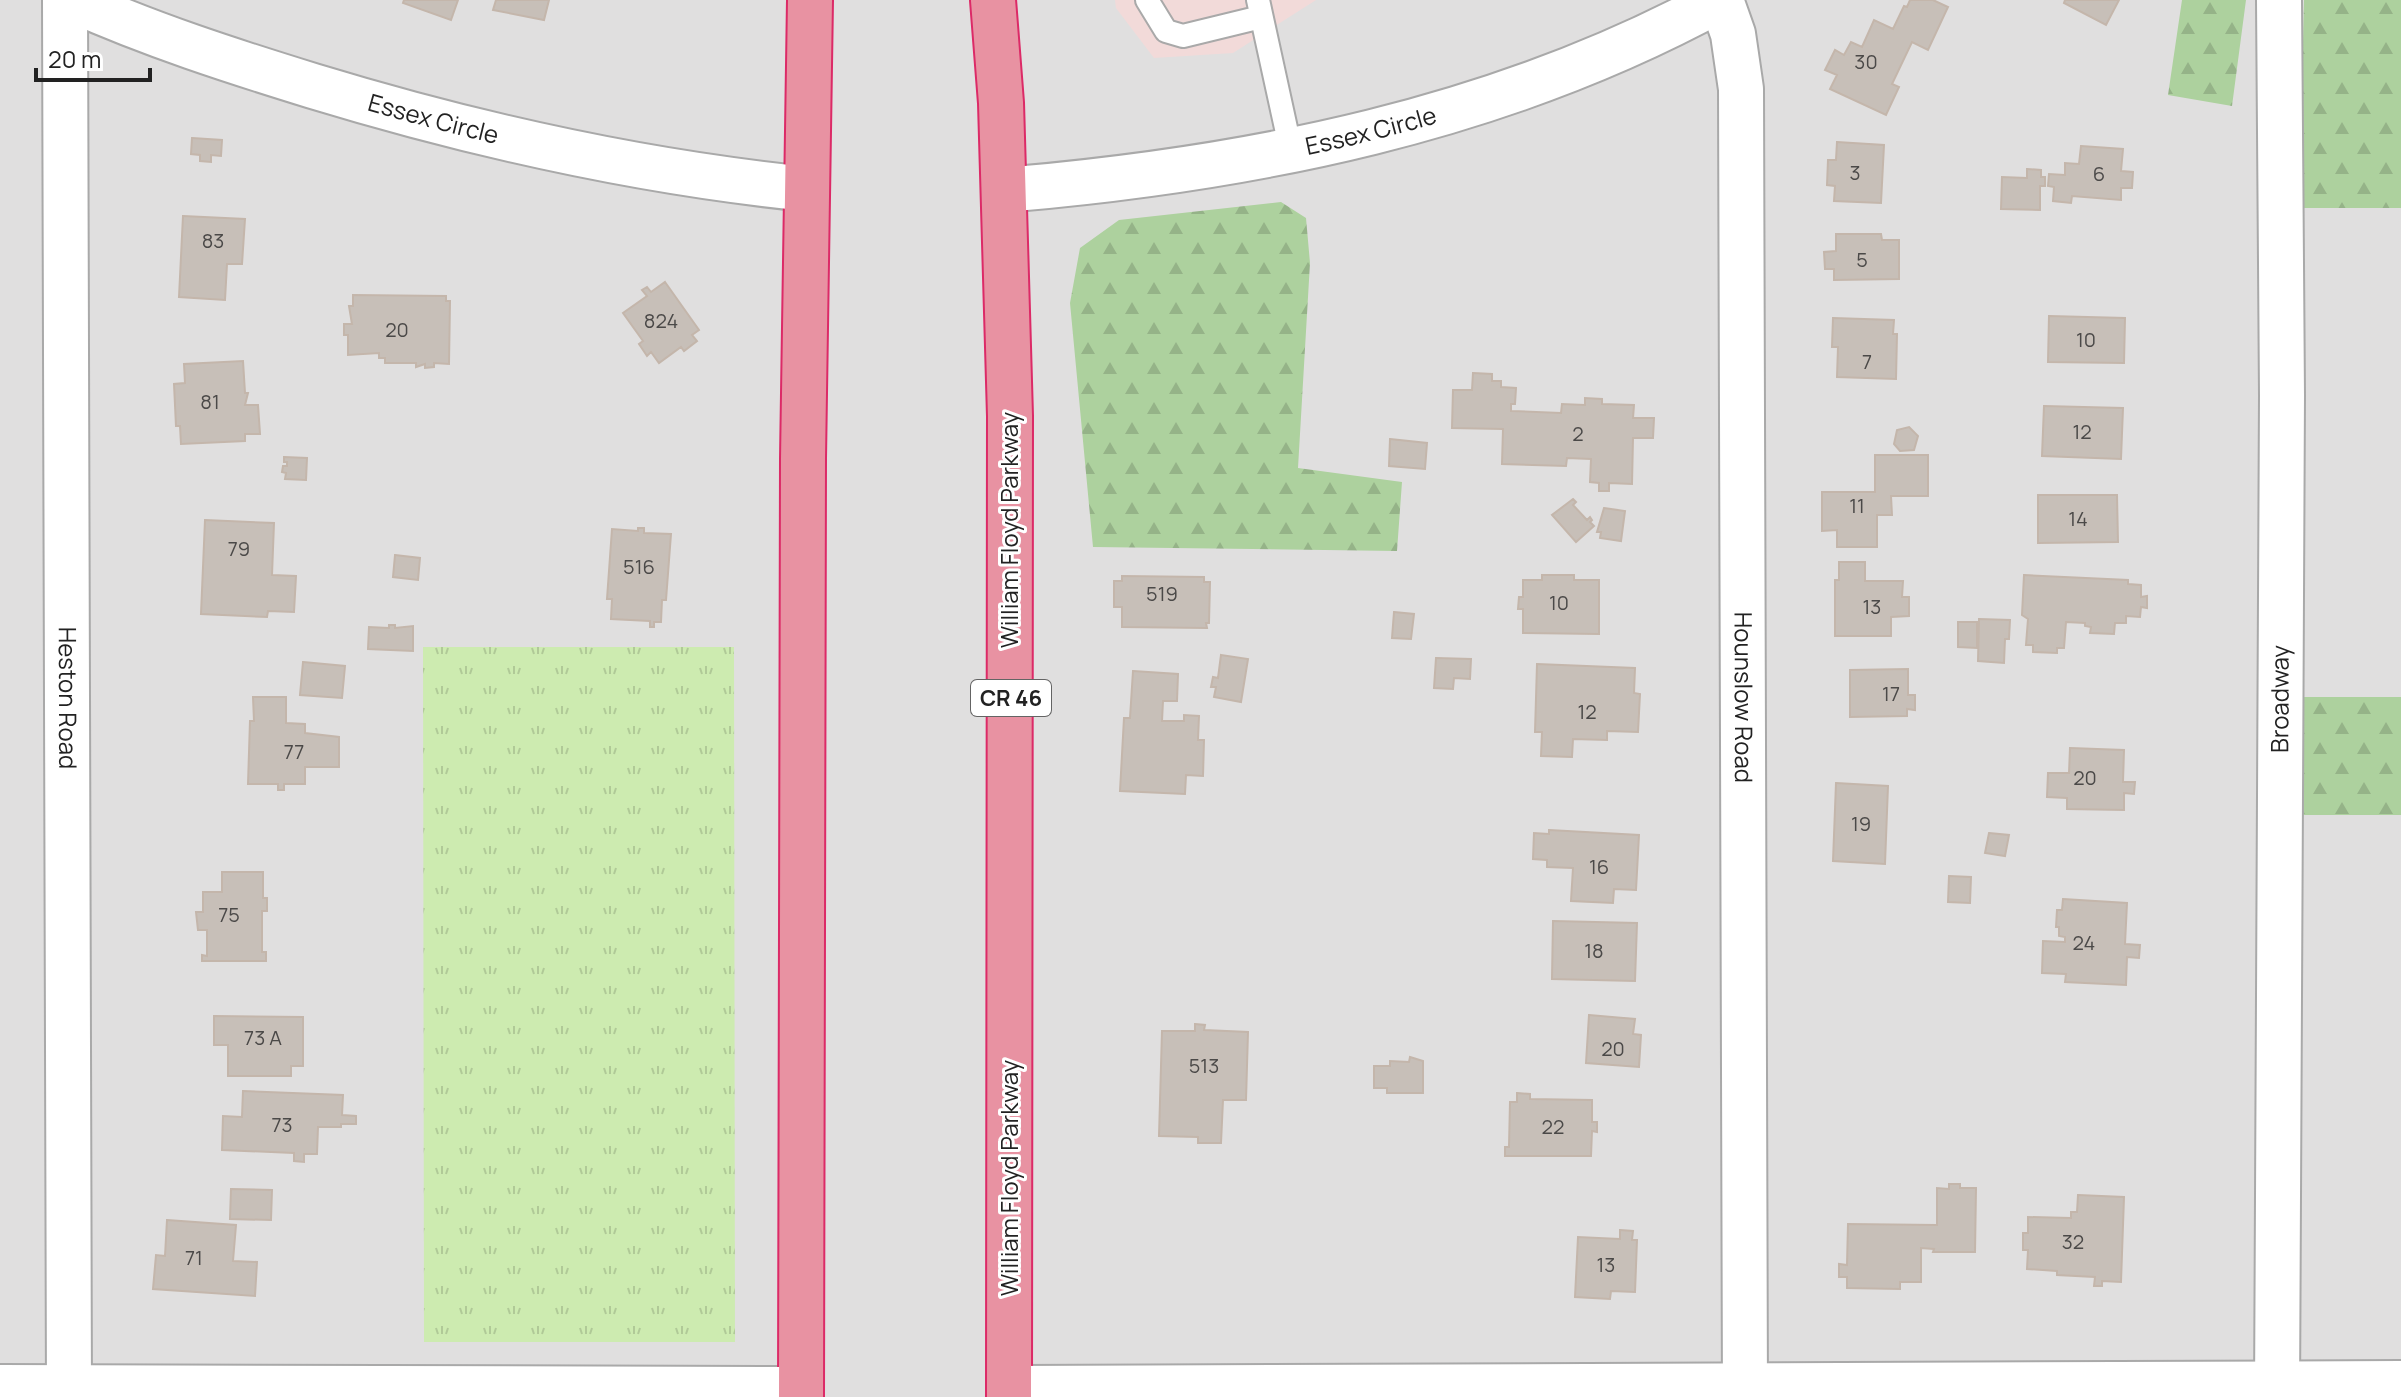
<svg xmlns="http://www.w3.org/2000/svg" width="2401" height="1397" font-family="Manrope,sans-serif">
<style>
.residential{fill:#e0dfdf}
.commercial{fill:#f2dad9}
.grass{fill:url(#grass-tufts)}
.forest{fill:url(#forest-firs)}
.building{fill:#c7bfb8;stroke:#c4b6ab;stroke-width:2}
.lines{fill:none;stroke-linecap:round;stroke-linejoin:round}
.lane-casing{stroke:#a9a9a9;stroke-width:26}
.street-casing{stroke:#a9a9a9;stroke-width:48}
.highway-casing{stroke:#dc2a67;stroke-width:48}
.lane{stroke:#fff;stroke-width:22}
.street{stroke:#fff;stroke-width:44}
.highway{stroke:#e892a2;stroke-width:44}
.labels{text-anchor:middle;stroke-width:6;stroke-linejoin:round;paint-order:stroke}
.number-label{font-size:20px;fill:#4b4948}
.shield{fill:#fff;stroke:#646464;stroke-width:2}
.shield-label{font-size:22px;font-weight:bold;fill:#222}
.street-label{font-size:24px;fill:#222;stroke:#fff}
</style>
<defs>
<pattern id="grass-tufts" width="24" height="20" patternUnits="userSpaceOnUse" patternTransform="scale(2)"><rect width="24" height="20" fill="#cdebb0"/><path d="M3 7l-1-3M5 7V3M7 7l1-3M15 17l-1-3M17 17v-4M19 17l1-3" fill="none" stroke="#b0c997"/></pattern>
<pattern id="forest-firs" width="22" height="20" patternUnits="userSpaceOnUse" patternTransform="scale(2)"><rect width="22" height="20" fill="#add19e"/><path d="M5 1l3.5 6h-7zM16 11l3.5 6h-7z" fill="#95b388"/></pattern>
</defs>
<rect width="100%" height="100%" fill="#f2efe9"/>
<path class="residential" d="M0 0H2401V1397H0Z"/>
<path class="commercial" d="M1115 0H1316L1233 53 1154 58 1116 8Z"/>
<path class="grass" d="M423 647H734L735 1342H424Z"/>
<path class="forest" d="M2182 0H2246L2232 106 2168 95Z
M2304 0H2401V208H2299Z
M1281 202 1306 218 1310 263 1298 468 1402 482 1397 551 1093 547 1070 303 1080 248 1119 220Z
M2303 697H2401V815H2300Z"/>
<path class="building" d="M404 0H458L451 20 403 3Z
M496 0H549L544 20 493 10Z
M1910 0H1933L1948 7 1928 50 1912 42 1892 84 1899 87 1886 115 1830 89 1837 75 1825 70 1835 50 1844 55 1851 42 1862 47 1874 20 1893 29 1904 6 1907 7Z
M2065 0H2119L2106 25 2064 3Z
M192 138 222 140 221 156 211 155V162L200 161V155L191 154Z
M1837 142 1884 145 1881 203 1834 201 1835 186 1827 185 1828 160H1836Z
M2081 146 2123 149 2121 171 2133 172 2132 188H2121V200L2072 196 2071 203 2053 201 2054 187 2048 186 2049 174 2065 175V163L2079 164Z
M2027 169 2041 170V177H2045V186H2040V210L2001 209 2002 177 2027 178Z
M183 216 245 219 242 264H227L225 300 179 297Z
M1836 234H1881L1882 240H1899V279L1834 280V269H1825L1824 252 1836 251Z
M665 282 699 330 692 335 697 341 684 351 681 347 659 363 651 352 647 356 639 344 643 341 623 313 647 296 642 290 647 287 651 292Z
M353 295 446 296V301H450L449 364 434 363V367L425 368V364L416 367V363H385V358H379V353L348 355V335H344V324H352L349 306H353Z
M2049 316 2125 318 2124 363 2048 362Z
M1833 318 1894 320 1893 334H1897L1896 379 1837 377 1838 347H1832Z
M243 361 245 393H248L245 405H258L260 434H245V441L181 444 180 426H176L174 384 185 383 184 364Z
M1473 373 1492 374V381H1501V387L1516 388 1515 404H1511V411L1561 413 1562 404 1585 405V398L1602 399V404L1634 405 1633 418H1654L1653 438H1633L1632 484 1609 483V491H1599V483L1590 482 1591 459 1567 458 1566 466 1502 464 1503 429 1452 428 1453 390H1472Z
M2044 406 2123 408 2121 459 2042 456Z
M1909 427 1918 436 1914 450 1900 451 1894 444 1897 430Z
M1390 439 1427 443 1425 469 1389 466Z
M1875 455H1928V496H1891L1892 515H1877V547H1837V530L1822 531V492H1875Z
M284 457 307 458 306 480 285 479 286 473 282 472 283 466H287V462H284Z
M2038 495H2117L2118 542 2038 543Z
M1573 499 1576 502 1573 505 1587 520 1590 517 1592 520 1590 522 1594 526 1576 542 1552 515Z
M1604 508 1625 511 1621 541 1600 538 1601 532H1597Z
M205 520 274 523 272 575 296 576 294 612 268 611 267 617 201 614Z
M638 528H644V533L671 534 666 600H662L661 622H654V627H650V621L611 619 612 599H607L612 529 638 531Z
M395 555 420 558 418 580 393 577Z
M1839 562H1865V581H1903L1902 597H1909V616L1891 617V636H1835V580H1839Z
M1542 575H1574V580H1599V634L1523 633V609H1518L1519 597H1523V580H1542Z
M2024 575 2128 580V584L2141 585V597L2147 596V608L2141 607 2140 617 2126 616V623H2115L2114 634 2090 633 2091 627 2085 626V623L2066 622 2064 648H2057V653L2033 652V645H2026L2028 619 2022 615Z
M1122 576 1204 577V582H1210L1209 623H1206L1207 628 1122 627V607H1114V581H1122Z
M1394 612 1414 614 1411 639 1392 638Z
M1979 619 2010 620 2009 639H2005L2004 663 1978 661Z
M1958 622H1977V648L1958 647Z
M389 625H395V628L413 626V651L368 649 369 627 389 628Z
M1221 655 1248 659 1241 702 1214 697 1216 687H1211L1213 677 1218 678Z
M1436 658 1471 659 1470 679 1454 678 1453 689 1434 688Z
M303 662 345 666 342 698 300 695Z
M1537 664 1635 668 1634 693 1640 694 1638 732 1607 731V740L1573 739 1572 757 1541 756 1542 732H1535Z
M1908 669V695H1915V710L1907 709V716L1850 717V670Z
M1133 671 1178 674 1177 701H1163L1162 721H1184V715L1199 716 1198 740H1204L1203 776 1186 775 1185 794 1120 791 1124 718H1130Z
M253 697H286V723L305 724V733L339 737V767H305V784H284V790H278V784H248L250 721H254Z
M2070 748 2124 750 2123 782H2135L2134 794 2124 793V810L2067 809V798L2047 797 2048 773H2069Z
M1836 783 1888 786 1885 864 1833 861Z
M1549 830 1639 835 1636 890 1614 889 1613 903 1571 901 1573 868 1547 867V860L1533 859 1534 833 1549 834Z
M1989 833 2009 835 2005 856 1985 853Z
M222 872H263V898H267V911H262V952H266V961H202V955L207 956V930H198L196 912H203V892H222Z
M1949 876 1971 877 1970 903 1948 902Z
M2063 899 2127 903 2125 944 2140 945 2139 958 2127 957 2126 985 2065 982 2066 974 2042 973 2043 941 2065 942V937L2059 936V927H2056L2057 910H2062Z
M1553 921 1637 923 1635 981 1552 979Z
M1589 1015 1635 1019 1633 1034 1641 1035 1639 1067 1586 1063Z
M214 1016 303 1017V1066H291V1076H228V1045H214Z
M1195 1024 1205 1025 1204 1030 1248 1032 1246 1100H1223L1221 1143H1198V1137L1159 1136 1162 1031H1195Z
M1410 1057 1423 1061V1093H1387V1088H1374V1066H1390V1061L1409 1062Z
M243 1091 343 1095 342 1115 356 1116V1124H341V1127H318L317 1154H304V1162L294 1161V1153L222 1150 223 1116 242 1117Z
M1517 1093 1530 1094V1099L1592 1100V1122H1597V1132L1592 1131 1591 1156H1505V1147H1509L1510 1102H1517Z
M1949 1184H1960V1188H1976L1975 1252H1933L1934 1249 1921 1248V1282H1900V1289L1847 1288V1277H1839V1264L1847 1265 1848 1224 1937 1225V1188L1949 1189Z
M231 1189 272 1190 271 1220 230 1219Z
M2078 1195 2124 1197 2121 1282 2102 1281V1286H2094L2095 1277 2057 1275V1271L2027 1269 2028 1250H2023V1233H2028V1217L2071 1218V1212H2077Z
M167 1220 236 1225 233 1261 257 1262 255 1296 153 1289 156 1255 165 1256Z
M1620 1230 1633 1231 1632 1240H1637L1635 1292 1611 1291 1610 1299 1575 1297 1578 1237 1620 1239Z"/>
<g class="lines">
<defs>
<path id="lane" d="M1147 0 1166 31 1183 36 1261 17
M1258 0 1291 151"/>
<g id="street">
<path id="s1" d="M65 0 69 1397"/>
<path id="s2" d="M73 0C151 35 232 61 313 86 474 135 639 172 807 189"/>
<path id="s3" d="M1721 0 1733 34 1741 89 1745 1397"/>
<path id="s4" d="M1004 190C1252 169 1499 120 1719 0"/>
<path d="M0 1387 801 1389"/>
<path d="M1009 1388 2401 1383"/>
<path id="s5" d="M2277 1397 2282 395 2279 0"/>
</g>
<path id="highway" d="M993 0 1001 103 1010 416 1009 1397
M801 1397 803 459 810 0"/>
</defs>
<use href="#lane" class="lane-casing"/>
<use href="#street" class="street-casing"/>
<use href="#highway" class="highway-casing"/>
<use href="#lane" class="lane"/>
<use href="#street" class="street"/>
<use href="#highway" class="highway"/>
</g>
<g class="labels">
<g class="number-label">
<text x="1866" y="69">30</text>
<text x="1855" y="180">3</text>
<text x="2099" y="181">6</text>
<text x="213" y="248">83</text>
<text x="1862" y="267">5</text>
<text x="661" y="328">824</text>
<text x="397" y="337">20</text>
<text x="2086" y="347">10</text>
<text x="1867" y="369">7</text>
<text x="210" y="409">81</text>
<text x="2082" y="439">12</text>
<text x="1578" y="441">2</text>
<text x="1857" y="513">11</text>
<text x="2078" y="526">14</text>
<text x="239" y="556">79</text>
<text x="639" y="574">516</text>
<text x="1162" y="601">519</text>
<text x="1559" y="610">10</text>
<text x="1872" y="614">13</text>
<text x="1891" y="701">17</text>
<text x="1587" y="719">12</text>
<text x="294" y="759">77</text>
<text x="2085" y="785">20</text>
<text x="1861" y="831">19</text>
<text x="1599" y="874">16</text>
<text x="229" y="922">75</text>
<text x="2084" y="950">24</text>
<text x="1594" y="958">18</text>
<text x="263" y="1045">73 A</text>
<text x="1613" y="1056">20</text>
<text x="1204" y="1073">513</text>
<text x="282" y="1132">73</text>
<text x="1553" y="1134">22</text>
<text x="2073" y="1249">32</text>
<text x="194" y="1265">71</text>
<text x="1606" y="1272">13</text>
</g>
<rect class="shield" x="971" y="680" width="80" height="36" rx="6"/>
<g class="shield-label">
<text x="1011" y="706">CR 46</text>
</g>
<g class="street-label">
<text dy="8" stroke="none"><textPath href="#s2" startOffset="380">Essex Circle</textPath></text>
<text dy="8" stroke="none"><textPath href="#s4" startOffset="372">Essex Circle</textPath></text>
<text transform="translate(1010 530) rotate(-90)" y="8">William Floyd Parkway</text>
<text dy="8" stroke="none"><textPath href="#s3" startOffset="700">Hounslow Road</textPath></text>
<text dy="8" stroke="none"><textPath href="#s1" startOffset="698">Heston Road</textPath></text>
<text dy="8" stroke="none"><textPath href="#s5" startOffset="698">Broadway</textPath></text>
<text transform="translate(1010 1178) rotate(-90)" y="8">William Floyd Parkway</text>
</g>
</g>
<path d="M36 68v12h114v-12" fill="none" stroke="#222222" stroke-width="4"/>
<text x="48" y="68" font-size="24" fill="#222222" stroke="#ffffff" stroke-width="6" paint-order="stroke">20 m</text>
</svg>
